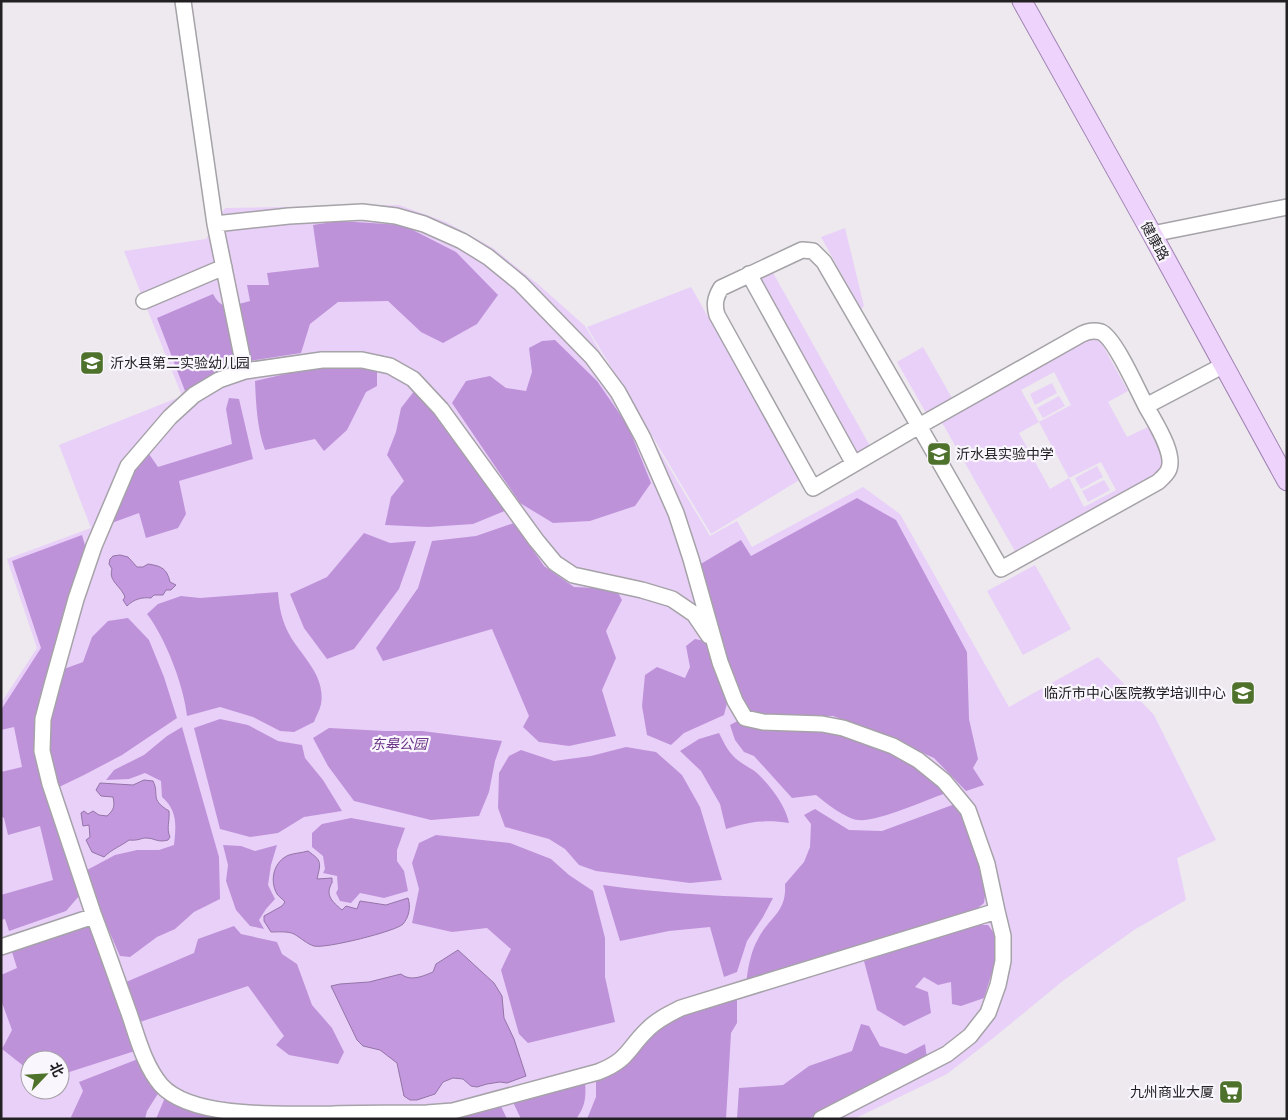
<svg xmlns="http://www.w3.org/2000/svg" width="1288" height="1120" font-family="'Noto Serif','Noto Sans SC',serif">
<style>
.green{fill:#e9d0f8;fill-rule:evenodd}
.forest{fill:#be92d9}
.water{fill:#c498df;stroke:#9374a7}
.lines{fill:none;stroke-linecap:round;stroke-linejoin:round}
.minor-casing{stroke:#a5a2a8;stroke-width:18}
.major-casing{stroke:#9f82b0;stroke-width:21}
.minor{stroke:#fff;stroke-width:15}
.major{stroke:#eed3fd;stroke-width:19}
.labels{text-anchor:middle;stroke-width:4.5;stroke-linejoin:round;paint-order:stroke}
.street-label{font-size:14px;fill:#222023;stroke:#faf6fd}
.poi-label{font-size:14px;fill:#222023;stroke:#faf6fd;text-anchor:start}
.park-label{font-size:14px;font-style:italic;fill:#6b3588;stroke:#faf6fd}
</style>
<rect width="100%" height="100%" fill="#ede9ef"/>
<path class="green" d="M399 205 446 222 493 248 540 286 585 326 710 536 737 521 752 547 863 487 900 514 1009 707 1098 657 1154 715 1216 840 1177 858 1186 900 1134 930 1064 980 992 1039 947 1074 854 1119H3L1 1115V703L37 648 7 559 91 528 59 445 182 396 124 251 206 239 225 208ZM30 1060H60V1090H30Z
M845 228 864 306 861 309 821 237Z
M772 271 870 446 855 455 757 280Z
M691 287 801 479 711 534 587 327Z
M1087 338 1094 339 1101 342 1128 391 1108 402 1127 437 1148 427 1164 459 1161 472 1016 553 940 419ZM1054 372 1071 405 1039 422 1021 390ZM1039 422 1069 478 1050 489 1019 433ZM1101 462 1116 490 1084 507 1069 478Z
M923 347 952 398 926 413 897 362Z
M1052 383 1057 393 1035 405 1030 394Z
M1059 396 1065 406 1043 418 1037 408Z
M1097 466 1103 477 1081 489 1075 478Z
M1104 480 1110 490 1088 502 1082 491Z
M1035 565 1071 629 1023 655 987 591Z"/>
<path class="forest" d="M339 221 403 225 456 252 498 295 477 324 443 343 421 332 388 301 338 302 310 324 301 353 250 361 239 304 250 301 247 285H269L267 273 319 267 313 225Z
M213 294C217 301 220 305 227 306L239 366 205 379 185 391 157 318Z
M555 340 597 381 628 426 651 483 635 506 590 521 553 523 520 503 452 403 466 381 490 376 506 388 526 391 532 372 529 348 542 341Z
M348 365 377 372V386L366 392 347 430 324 451 315 439 265 450C257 428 256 404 255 381L320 366Z
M415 390 438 415 507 510 473 524 428 527 385 525 391 497 404 481 387 455 396 432 401 408Z
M229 398 239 399 253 459 179 481 186 514 178 528 146 538 139 513 109 524 135 465 149 454 158 467 232 444 226 409Z
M857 498 896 520 967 652 969 719 978 759 973 768 984 785 966 791 934 758 888 737 833 716H767L752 713C726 675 712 610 699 565L741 540 751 556Z
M514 523 544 566 574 587 616 589 622 600 606 631 616 658 602 690 616 736 569 746 539 742 523 727 529 716 492 629 383 661 376 648 418 588 432 541 476 536Z
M364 533 390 543 416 541 399 589 354 649 327 659 304 628 290 594 327 577Z
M82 535 86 549 40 709 80 895 66 911 9 931 5 919 1 920V895L53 880 40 826 8 835 4 818 1 816V772L22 767 14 727 1 730V710L41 648 12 561Z
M278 592C279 607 282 621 289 634 301 656 326 675 321 704 320 710 316 716 314 722L294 732 280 731 253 717 220 707 187 716C184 686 165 637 147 614L158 604 181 596 200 598Z
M128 618 149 640 164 677 177 718 122 755 84 775 57 788 48 746 52 713 64 669 83 662 92 637 108 621Z
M695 639 705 641 727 703 724 715 684 733 671 745 647 735 642 706 645 675 657 667 685 678 690 667 686 646Z
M220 719 248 725 278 741 302 745 305 758 323 780 342 811 304 817 278 833 250 837 220 829 194 728Z
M741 719C792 727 846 730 894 753 913 763 930 779 946 793 926 800 878 822 858 820 846 819 826 803 816 795L792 798 754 756 744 752 735 740 730 725Z
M182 727 219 857 220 899 194 912 175 929 157 937 130 957 120 956 98 906 87 870 115 855 137 850H159L174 845C176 826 178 811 162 797L161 781 145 773 129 779 106 780 114 770 144 755 167 736Z
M329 728 385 731H422L502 741 495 761 489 792 479 816 431 820 354 801 328 766 313 738Z
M719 733C724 743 729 754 739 761 745 766 753 769 758 774 772 788 785 805 789 823 765 819 750 822 726 829L720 804 701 771 680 751 699 739Z
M626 747 656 752 682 775 700 807 722 880 690 883 596 871 579 865 565 849 549 839 505 827 498 808 499 773 509 756 521 750 554 761 591 756Z
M955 804 965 815 986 888 984 903 973 912 746 984C748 969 750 953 758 939 769 917 787 913 785 884L804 862 810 847 811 824 804 815 815 809 849 830 882 831Z
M351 818 405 828 397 850V861L404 871 408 891 384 898 360 893 351 903 340 901 336 893 338 889 337 876 323 873 325 869 323 856 312 847V833L322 824Z
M436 835 510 843 551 859 569 875 593 891 605 938V977L615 1022 528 1043 519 1034 501 970 511 949 487 928 452 932 412 923 419 889 412 863 419 843Z
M223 845 241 846 255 851 277 845 271 865 268 885 275 899 266 909 259 920 264 929 250 926 236 910 226 881 228 865Z
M603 885C660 893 716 896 773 898L763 917 747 941 737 972 724 977 710 927 669 931 620 941Z
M92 924 138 1050 60 1075V1060H30V1071L2 1049 12 1030 1 1000V975L17 968 12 952Z
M973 925H988L997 937 994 966 984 998 961 1006 952 1004 951 982 938 985 924 977 915 987 928 992 931 1013 904 1026 877 1010 864 961Z
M234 926 241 934 277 942 282 954 297 964 312 1005 332 1028 344 1052 338 1064 289 1055 276 1045 284 1036 248 986 140 1022 126 982 194 953 198 939Z
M737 998V1023L731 1033 726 1119H587L596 1097V1079L624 1067 656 1028 683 1013Z
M861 1024 869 1026 880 1046 906 1054 925 1044 927 1058 808 1119H737L739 1088 783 1085 809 1066 852 1051Z
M143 1057 161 1089 147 1111 145 1119H72L71 1117 83 1091 79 1082Z
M585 1080C586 1096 586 1106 576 1119H521L512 1100Z
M166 1095 236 1119H156Z
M500 1104 507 1119H404Z"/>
<path class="water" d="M120 555 128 557 137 567H143L148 564C162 566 167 569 170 582L176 585 171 590H166L163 595H154L151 598C142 597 134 599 127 606L123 600 125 597C121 586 108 581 112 569L109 564 110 559 113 556Z
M144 780 153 781C160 795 149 799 169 811 170 820 166 829 170 837L168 840C157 843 155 838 146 838 141 838 138 841 129 840 121 846 112 849 104 857L92 852 86 840 90 837 89 825 83 826 81 813 84 811 88 814 93 811 99 815 107 816C114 810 115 806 113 797L101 796 96 790 100 783 133 785Z
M308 851C322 861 321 862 317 879L332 878C332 887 333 879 330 887 326 897 335 904 342 910L346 906 357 909 360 901 386 905 408 898C411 907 409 917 403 924 397 931 325 949 314 946 307 944 301 938 294 934 288 931 278 932 271 932L264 921V916L282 906 285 902C283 899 279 897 277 894 269 880 274 861 289 855 295 853 301 853 308 851Z
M458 950 494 983 502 996 504 1018 514 1039 526 1076 507 1083 500 1082 487 1084 477 1087 471 1086 463 1079 453 1078 443 1082 435 1094 417 1100H410L404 1096 397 1063 380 1050 363 1046 357 1040 331 986 340 984 369 982 401 974C411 982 423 976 433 972L436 964Z"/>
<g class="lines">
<defs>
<path id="minor" d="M183 1 215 224 245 371 322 360H362L390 366 413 379 441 409 536 540 555 563 573 575 642 590 672 599 694 614 709 636
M1152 234 1287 207
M802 250 813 251 824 262 919 426 813 488 717 315C714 305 715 298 721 288Z
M749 274 854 464
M144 301 224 267
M1146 406C1138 391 1115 338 1101 332 1094 330 1088 331 1082 334L919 426 1001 569 1158 482C1161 479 1166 475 1168 471 1177 455 1154 421 1146 406L1224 365
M94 916 50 784 42 751 43 719 52 685 76 599 94 546 128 466 170 417 194 395 219 380 245 371
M1 947 94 916C106 948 117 980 129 1013 137 1036 144 1065 161 1085 192 1120 289 1114 333 1114 364 1113 396 1113 427 1113L453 1111 598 1072C629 1060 627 1049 648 1029 658 1019 669 1014 681 1008L997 911 987 864 968 810 944 781 918 760 893 746 843 728 822 724 763 722 745 718 735 701 720 662 691 559 676 513 643 438 618 392 592 357 520 283 488 257 462 241 424 224 396 216 362 212 289 216 215 224
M821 1119 947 1054 970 1036 988 1013 998 985 1003 961V936L997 911"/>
<path id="major" d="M1022 1 1152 234 1287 481"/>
</defs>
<use href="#minor" class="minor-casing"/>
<use href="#major" class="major-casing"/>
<use href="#minor" class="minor"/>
<use href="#major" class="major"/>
</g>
<defs>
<symbol id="school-square" viewBox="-11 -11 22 22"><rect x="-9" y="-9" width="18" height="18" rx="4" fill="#4e722b" stroke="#faf6fd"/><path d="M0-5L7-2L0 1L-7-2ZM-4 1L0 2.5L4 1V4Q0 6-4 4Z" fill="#fff"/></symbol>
<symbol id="supermarket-square" viewBox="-11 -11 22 22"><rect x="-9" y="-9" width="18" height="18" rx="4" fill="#4e722b" stroke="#faf6fd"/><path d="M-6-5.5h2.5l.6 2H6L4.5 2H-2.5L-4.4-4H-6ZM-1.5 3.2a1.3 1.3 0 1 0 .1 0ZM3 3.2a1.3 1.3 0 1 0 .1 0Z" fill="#fff"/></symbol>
</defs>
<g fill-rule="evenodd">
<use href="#school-square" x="78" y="349" width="28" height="28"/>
<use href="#school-square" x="925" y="440" width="28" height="28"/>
<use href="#school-square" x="1229" y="679" width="28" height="28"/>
<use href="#supermarket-square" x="1217" y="1078" width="28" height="28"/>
</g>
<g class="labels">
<g class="street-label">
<text transform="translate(1155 241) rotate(61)" y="5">健康路</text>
</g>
<g class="poi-label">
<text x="110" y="368">沂水县第二实验幼儿园</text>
<text x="956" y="459">沂水县实验中学</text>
<text x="1226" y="698" text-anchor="end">临沂市中心医院教学培训中心</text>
<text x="1214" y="1097" text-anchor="end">九州商业大厦</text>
</g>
<g class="park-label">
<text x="399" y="749">东皋公园</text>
</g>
</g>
<rect width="1288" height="1120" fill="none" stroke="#222023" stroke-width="5"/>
<g transform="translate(45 1075) rotate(65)"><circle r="24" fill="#faf6fd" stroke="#a4a0a6"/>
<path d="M0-4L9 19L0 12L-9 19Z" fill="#4e722b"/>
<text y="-8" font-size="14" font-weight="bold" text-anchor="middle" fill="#222023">北</text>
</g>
</svg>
